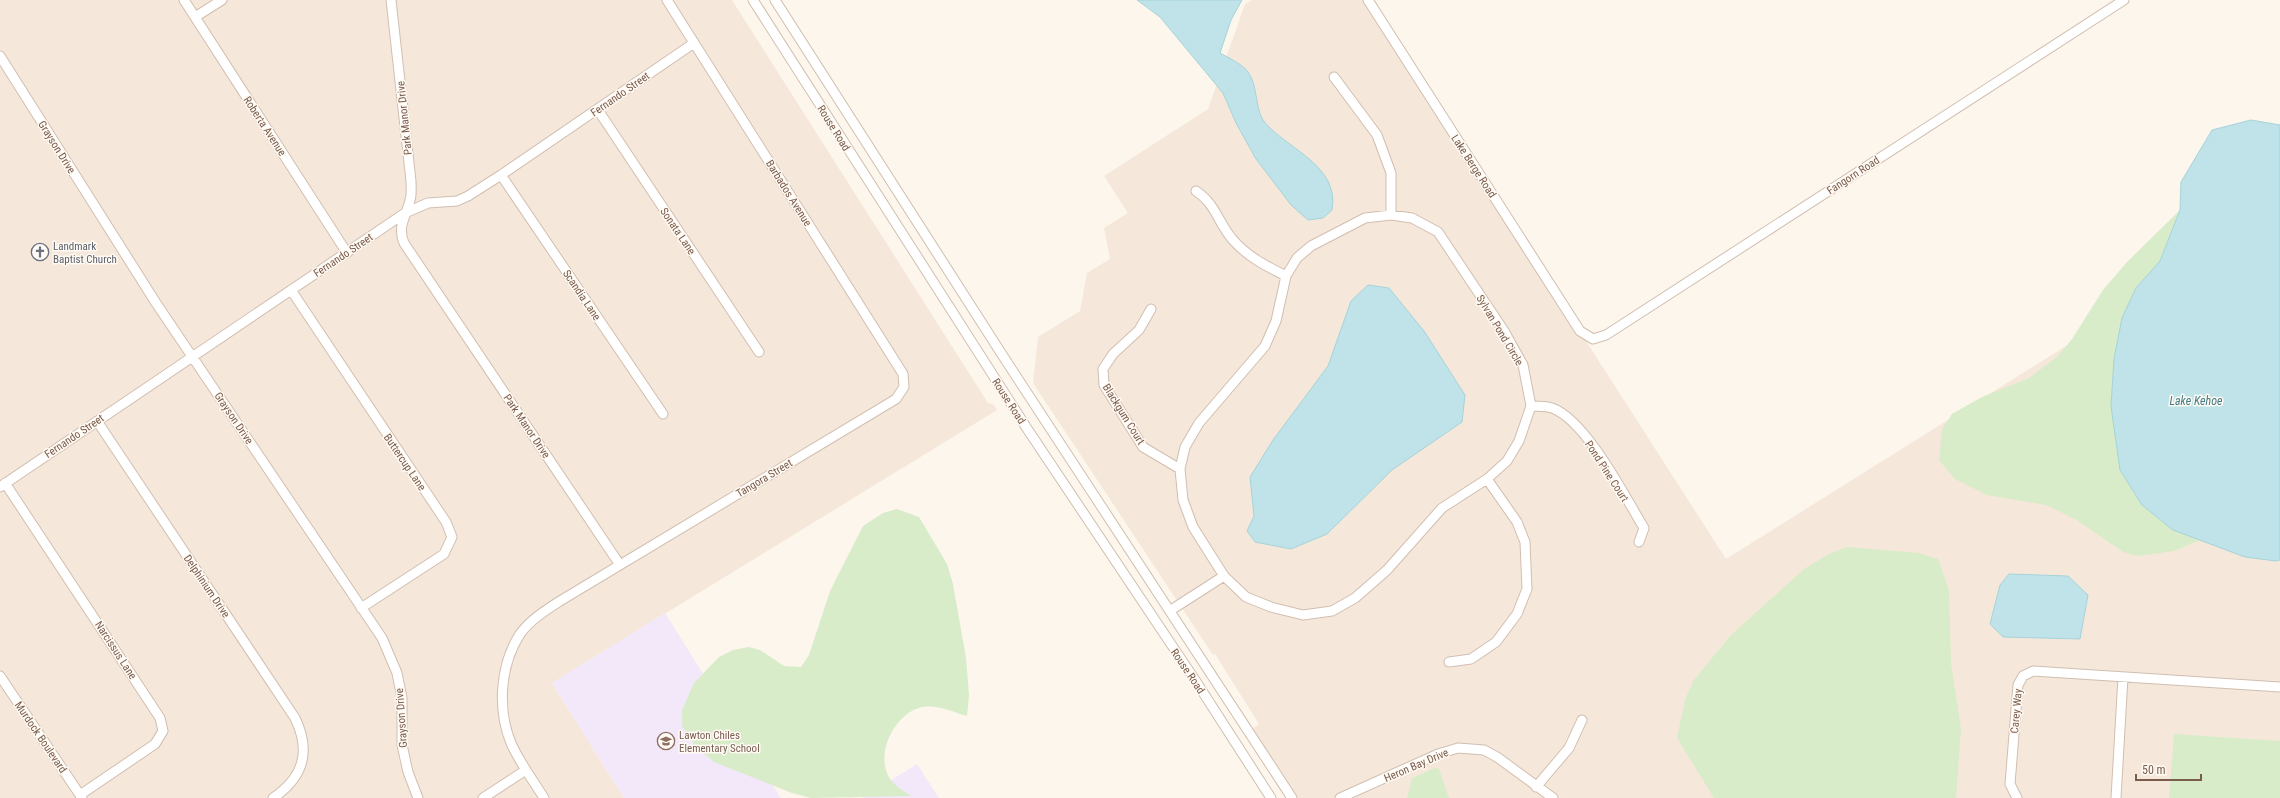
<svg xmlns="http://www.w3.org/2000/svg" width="2280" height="798" font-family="'Roboto Condensed',sans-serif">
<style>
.residential{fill:#f5e8da}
.education{fill:#f3e8fa}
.green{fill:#d8ecc9}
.water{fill:#bfe3e8;stroke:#a5d3da}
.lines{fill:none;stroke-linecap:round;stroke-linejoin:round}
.minor-casing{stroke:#d1beb0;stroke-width:11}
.minor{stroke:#fff;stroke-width:9}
.labels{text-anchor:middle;stroke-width:3;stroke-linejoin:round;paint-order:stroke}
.street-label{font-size:11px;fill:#7a5c4d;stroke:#fffaf3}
.worship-label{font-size:11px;fill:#5b616d;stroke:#fffaf3;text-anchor:start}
.education-label{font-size:11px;fill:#785e54;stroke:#fffaf3;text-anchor:start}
.water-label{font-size:12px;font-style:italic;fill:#437c86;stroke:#fffaf3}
</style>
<rect width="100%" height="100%" fill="#fdf6ec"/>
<path class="residential" d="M0 0H732L988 403 993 404 997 410 552 683 624 798H0Z
M1252 0H1367L1726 559 2280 212V798H1296L1253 728 1259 724 1215 654 1213 655 1033 383 1038 337 1080 311 1087 273 1110 259 1104 228 1128 213 1104 176 1208 109 1245 4Z"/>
<path class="education" d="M665 613 781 798H624L552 683Z
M917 764 939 798H863Z"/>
<path class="green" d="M2180 210 2160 261 2136 288 2173 530 2203 539 2174 551 2138 556 2123 552 2075 519 2046 505 1987 495 1955 479 1939 460 1942 429 1952 414 1982 397 2029 378 2058 356 2072 339 2103 290 2127 262Z
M897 509 919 517 947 564 953 584 966 658 969 695 967 716C952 712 935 703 919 708 896 715 879 747 886 770 889 783 901 789 911 796L811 798 792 793 714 762 695 746 682 726V710L694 683 719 657 733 650 749 647 760 650 784 666 801 667 809 655 830 591 863 526 883 513Z
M1847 547 1919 553 1938 559 1949 590 1951 663 1961 729 1956 798H1714L1677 738 1685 700 1693 681 1731 635 1804 569 1829 554Z
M2174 734 2280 741V798H2169Z
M1435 768 1439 769 1449 798H1407L1412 778Z"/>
<path class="water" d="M1137 0H1242L1231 20 1220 53C1229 58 1242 64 1248 72 1259 87 1254 111 1266 124 1290 150 1340 167 1332 210L1323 218 1308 220 1291 205 1256 159 1236 123 1223 93 1160 17Z
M2251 120 2280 125V560L2276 561 2245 557 2173 530 2142 505 2120 470 2111 406 2114 359 2122 318 2136 288 2160 261 2180 210 2181 182 2212 130Z
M1368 285 1389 288 1424 331 1465 395 1462 422 1392 470 1327 534 1291 549 1255 542 1247 531 1254 516 1250 477 1273 440 1328 366 1351 301Z
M2009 574 2068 576 2088 595 2080 639 2003 637 1990 624 2000 585Z"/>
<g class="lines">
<defs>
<path id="minor" d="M184 0 347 253
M391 0 411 181C411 187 412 195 410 200 406 217 397 226 404 243L620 565
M753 0 1028 430 1197 683 1271 798
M775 0 1001 353 1292 798
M1368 0 1580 331 1593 339 1606 335 2124 0
M195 17 222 0
M0 56 156 303 382 638 397 673 402 698V745L408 772 418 798
M1334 77 1377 135 1391 173V215
M598 110 759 352
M501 175 663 414
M1196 191C1216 204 1218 223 1233 240 1248 257 1266 266 1286 276
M1391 215 1412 218 1438 232 1504 331 1523 365 1531 406 1519 441 1507 461 1487 479 1442 508 1387 570 1355 598 1332 611 1303 615 1271 607 1246 597 1224 576 1193 527 1183 500 1180 469 1185 447 1199 423 1265 346 1276 321 1286 276 1297 258 1311 246 1365 218Z
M291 290 446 522 452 537 444 554 361 608
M1151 309 1139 330 1113 354 1103 369 1104 385 1143 447 1180 469
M1531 406C1537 406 1546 406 1552 408 1586 420 1625 497 1644 528L1639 542
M97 421 295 718C311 751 304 777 273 798
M5 483 160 718 163 731 155 744 80 795
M0 487 405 213 428 203 457 201 468 196 501 175 694 43
M1171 610 1224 576
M1449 662 1471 659 1496 642 1517 614 1527 589 1525 542 1517 522 1487 479
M0 676 82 798
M1536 787 1569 748 1582 720
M483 798 526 770
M544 798C533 780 519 762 511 743 497 709 500 665 520 634 530 620 546 610 560 601L896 399 904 387 903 374 667 0
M1340 798 1438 754 1458 748 1484 750 1497 757 1553 798
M2017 798 2010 784 2018 685 2023 676 2033 671 2280 687
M2116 798 2123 677"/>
</defs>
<use href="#minor" class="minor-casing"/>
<use href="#minor" class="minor"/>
</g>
<defs>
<symbol id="church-ring" viewBox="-11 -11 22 22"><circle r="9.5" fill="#fffaf3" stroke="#6b7280" stroke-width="1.5"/><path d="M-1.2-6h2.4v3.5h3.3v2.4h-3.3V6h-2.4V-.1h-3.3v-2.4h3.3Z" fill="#6b7280"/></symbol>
<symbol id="school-ring" viewBox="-11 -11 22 22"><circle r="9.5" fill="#fffaf3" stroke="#8d6e63" stroke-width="1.5"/><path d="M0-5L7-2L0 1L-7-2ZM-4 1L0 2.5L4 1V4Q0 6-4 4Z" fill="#8d6e63"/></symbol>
</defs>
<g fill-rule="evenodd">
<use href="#church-ring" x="30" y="242" width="20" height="20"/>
<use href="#school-ring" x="656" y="731" width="20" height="20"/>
</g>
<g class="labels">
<g class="street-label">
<text transform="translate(620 94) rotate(-35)" y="4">Fernando Street</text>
<text transform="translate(404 118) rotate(-96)" y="4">Park Manor Drive</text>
<text transform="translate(265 126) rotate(57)" y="4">Roberta Avenue</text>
<text transform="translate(834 128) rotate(58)" y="4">Rouse Road</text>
<text transform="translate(57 147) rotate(58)" y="4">Grayson Drive</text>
<text transform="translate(1474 166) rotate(57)" y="4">Lake Berge Road</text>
<text transform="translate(1853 175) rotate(-33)" y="4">Fangorn Road</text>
<text transform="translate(789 193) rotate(58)" y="4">Barbados Avenue</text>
<text transform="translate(678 231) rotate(56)" y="4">Sonata Lane</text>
<text transform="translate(343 255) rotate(-34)" y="4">Fernando Street</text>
<text transform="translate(582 295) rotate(56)" y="4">Scandia Lane</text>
<text transform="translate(1500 330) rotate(59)" y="4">Sylvan Pond Circle</text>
<text transform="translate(1009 401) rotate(57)" y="4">Rouse Road</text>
<text transform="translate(1124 414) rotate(58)" y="4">Blackgum Court</text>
<text transform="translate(234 418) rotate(56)" y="4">Grayson Drive</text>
<text transform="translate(527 426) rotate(56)" y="4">Park Manor Drive</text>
<text transform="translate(74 436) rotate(-34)" y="4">Fernando Street</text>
<text transform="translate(405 462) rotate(56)" y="4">Buttercup Lane</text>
<text transform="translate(1607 471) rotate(57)" y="4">Pond Pine Court</text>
<text transform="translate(764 478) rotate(-31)" y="4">Tangora Street</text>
<text transform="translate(207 586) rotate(56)" y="4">Delphinium Drive</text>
<text transform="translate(116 650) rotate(57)" y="4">Narcissus Lane</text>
<text transform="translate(1188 671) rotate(56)" y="4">Rouse Road</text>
<text transform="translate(2016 711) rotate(-85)" y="4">Carey Way</text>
<text transform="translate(401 718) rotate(-94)" y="4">Grayson Drive</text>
<text transform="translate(41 737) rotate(56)" y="4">Murdock Boulevard</text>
<text transform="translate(1416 765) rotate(-23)" y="4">Heron Bay Drive</text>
</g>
<g class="worship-label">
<text x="53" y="250">Landmark<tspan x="53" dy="13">Baptist Church</tspan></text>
</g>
<g class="education-label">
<text x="679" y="739">Lawton Chiles<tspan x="679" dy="13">Elementary School</tspan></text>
</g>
<g class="water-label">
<text x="2196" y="405">Lake Kehoe</text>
</g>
</g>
<path d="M2136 774v6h65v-6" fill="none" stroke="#7a5c4d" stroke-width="2"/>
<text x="2142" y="774" font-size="12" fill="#7a5c4d" stroke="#fffaf3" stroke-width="3" paint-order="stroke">50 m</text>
</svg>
